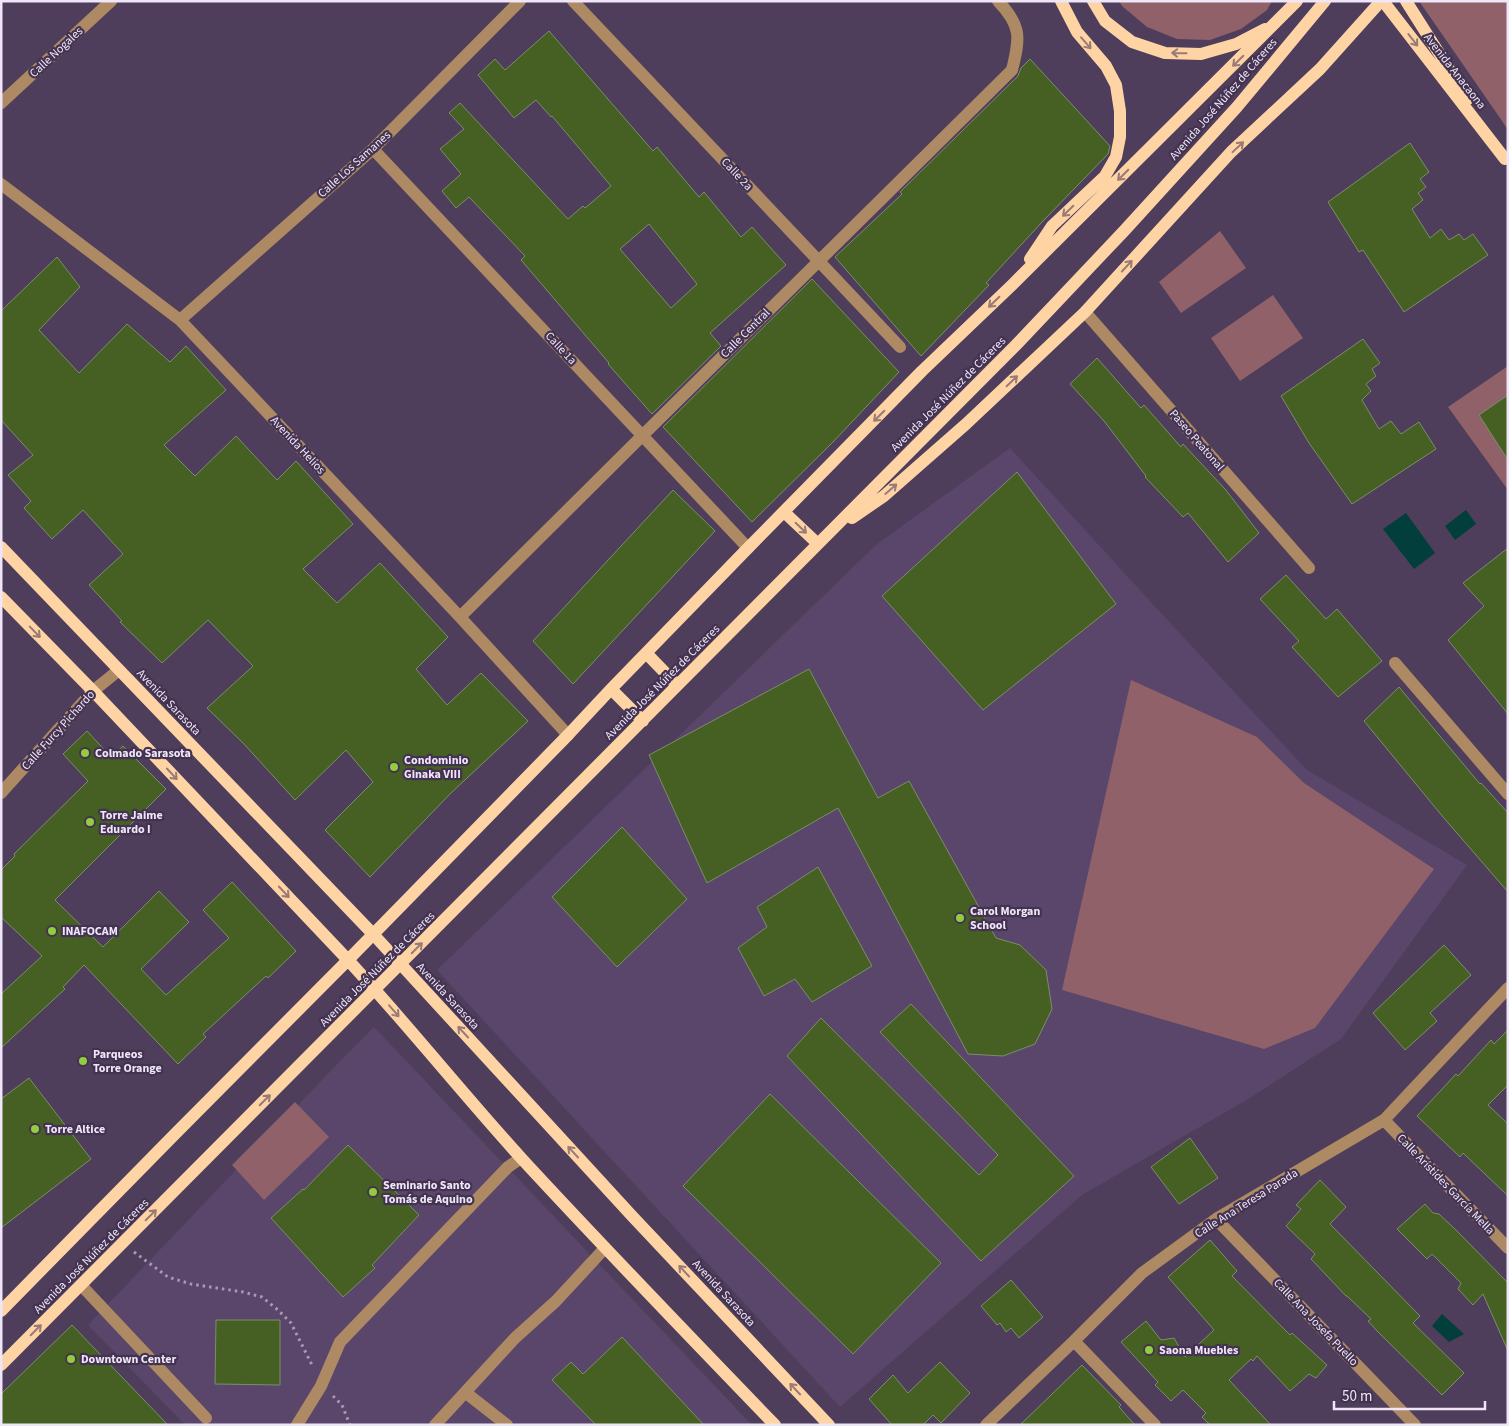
<svg xmlns="http://www.w3.org/2000/svg" width="1509" height="1426" font-family="'Source Sans 3',sans-serif">
<style>
.built{fill:#5a466a}
.green{fill:#906168}
.water{fill:#023e3b}
.building{fill:#466023;stroke:#7c8d6b;fill-rule:evenodd}
.lines{fill:none;stroke-linecap:round;stroke-linejoin:round}
.path{stroke:#a79ab2;stroke-width:3;stroke-dasharray:2.5 4;stroke-linecap:butt}
.minor{stroke:#ad8a63;stroke-width:12}
.major{stroke:#ffd4a4;stroke-width:12}
.oneway{stroke:#987b76}
.poi-dot{fill:#92cd3f;stroke:#433350;stroke-width:2}
.labels{text-anchor:middle;stroke-width:4.5;stroke-linejoin:round;paint-order:stroke}
.street-label{font-size:12px;fill:#f0e6f9;stroke:#433350}
.poi-label{font-size:12px;font-weight:bold;fill:#f0e6f9;stroke:#433350;text-anchor:start}
</style>
<rect width="100%" height="100%" fill="#4e3d5b"/>
<path class="built" d="M1010 448 1160 612 1307 770 1467 865 1341 1039 1250 1098 1082 1195 840 1407 437 970 877 544Z
M374 1027 752 1425H185L88 1325 343 1058Z"/>
<path class="green" d="M1119 1H1272L1267 10 1241 29 1210 40 1177 39 1147 27 1122 6Z
M1419 1H1508V130L1500 118Z
M1220 231 1246 268 1181 313 1159 282Z
M1273 295 1303 338 1240 381 1211 338Z
M1508 366V490L1448 407Z
M1131 680 1257 737 1304 783 1434 869 1315 1028 1264 1049 1062 990Z
M295 1102 329 1137 264 1200 232 1165Z"/>
<path class="water" d="M1466 510 1476 524 1455 540 1445 526Z
M1406 513 1435 553 1414 569 1383 529Z
M1442 1314 1464 1334 1449 1342 1432 1326Z"/>
<path class="building" d="M549 31 653 151 657 147 699 197 704 192 741 237 752 227 786 265 710 333 721 346 652 414 608 364 609 363 521 260 525 256 469 197 456 208 442 191 461 174 440 149 464 129 449 113 460 103 568 219 583 206 585 208 611 186 552 116 551 117 536 100 514 118 478 75 495 59 505 70ZM649 224 697 284 671 308 620 249Z
M1030 59 1110 146 1108 154 1043 221 986 283 989 285 921 356 835 257 902 194 900 192 1018 76 1021 68Z
M1410 143 1429 172 1420 179 1426 187 1418 193 1423 200 1412 209 1430 238 1441 229 1449 240 1459 234 1464 240 1473 234 1488 255 1404 312 1363 250 1359 252 1328 202Z
M57 257 80 287 39 330 79 373 127 324 170 362 186 346 226 390 164 445 195 476 236 436 277 480 296 461 353 524 303 569 337 603 380 563 448 637 416 669 447 705 481 673 528 721 451 793 370 877 325 830 373 782 346 750 295 800 244 744 207 708 253 666 208 620 162 663 120 622 122 621 89 585 123 554 83 510 52 539 24 508 31 501 8 475 33 455 1 420V311Z
M812 279 899 372 833 442 752 522 663 427Z
M1363 339 1380 363 1372 369 1376 376 1366 384 1371 391 1362 400 1379 429 1391 421 1401 434 1419 422 1436 449 1352 504 1309 443 1281 396Z
M1097 358 1141 408 1144 405 1181 447 1183 444 1225 489 1259 533 1228 562 1188 513 1183 517 1145 477 1146 476 1104 421 1070 384Z
M1508 395V460L1479 415Z
M1017 472 1116 604 983 710 882 596Z
M673 490 715 531 573 684 533 641Z
M1508 548V714L1448 640 1484 606 1463 583Z
M1286 575 1326 619 1337 609 1382 661 1338 697 1292 647 1299 641 1260 599Z
M809 669 878 798 909 781 996 938 1020 945 1046 970 1052 1009 1035 1044 1003 1056 968 1054 838 808 707 883 649 755Z
M1399 687 1480 784 1481 783 1508 813V892L1443 817 1364 721Z
M87 731 111 757 123 746 166 789 55 900 103 947 159 891 189 922 141 969 166 995 229 938 203 910 232 882 296 951 268 978 266 976 203 1034 206 1037 178 1064 84 965 63 987 65 989 1 1048V994L42 956 1 917V870L15 856 14 854 88 781 63 754Z
M622 827 687 899 617 967 552 897Z
M818 867 872 966 812 1002 795 979 764 996 738 948 767 927 757 907Z
M1444 945 1471 975 1430 1013 1437 1021 1405 1050 1373 1013Z
M911 1004 1074 1176 981 1261 787 1056 821 1018 979 1175 998 1155 880 1032Z
M1508 1030V1085L1488 1105 1508 1124V1196L1463 1153 1460 1157 1417 1116 1456 1074 1458 1076 1491 1040 1494 1044Z
M29 1078 91 1159 1 1228V1099Z
M770 1094 941 1263 853 1354 683 1186Z
M1190 1138 1218 1178 1179 1204 1151 1167Z
M348 1145 419 1215 372 1265 375 1268 343 1297 271 1218 303 1189 304 1190Z
M1320 1180 1346 1207 1330 1224 1420 1316 1413 1323 1464 1373 1442 1395 1377 1331 1368 1321 1371 1319 1347 1296H1346L1311 1259 1315 1254 1286 1226 1301 1209 1296 1205Z
M1425 1204 1433 1213 1439 1214 1456 1230 1508 1283V1351L1483 1294 1473 1305 1458 1289 1461 1283 1432 1254 1427 1259 1397 1229Z
M1210 1240 1237 1271 1232 1276 1290 1335 1292 1333 1327 1365 1316 1378 1309 1374 1290 1391 1257 1356 1253 1361 1251 1359 1229 1380 1271 1425H1210L1202 1417 1206 1413 1183 1390 1171 1401 1155 1385 1158 1382 1121 1342 1146 1321 1161 1340 1174 1338 1185 1357 1214 1330 1168 1277Z
M1011 1280 1043 1317 1019 1338 1011 1328 1006 1332 1000 1323 997 1325 981 1306Z
M216 1320H280V1385L215 1384Z
M72 1325 168 1425H1V1394Z
M622 1337 704 1425H596L552 1380 571 1362 583 1374Z
M940 1362 970 1393 941 1423 933 1415 923 1425H892L869 1399 893 1375 908 1393Z
M1082 1365 1121 1405 1119 1407 1135 1425H1020Z"/>
<g class="lines">
<path class="path" d="M134 1252 168 1277 191 1284 243 1292 262 1297 278 1310 291 1323 313 1367
M333 1396 342 1405 350 1425"/>
<path class="minor" d="M573 1 900 347
M1 103 111 1
M373 149 748 548
M1 184 180 320 460 617 568 735
M1085 312 1309 568
M180 320 373 149 520 1
M460 617 643 435 1012 70C1020 38 1022 26 998 1
M1395 663 1508 794
M1 793 93 691 119 670
M1384 1120 1508 1248
M1216 1219 1415 1425
M81 1285 206 1418
M1074 1341 1155 1425
M466 1393 507 1425
M297 1425 321 1386 340 1342 508 1167 521 1158
M435 1425 515 1338 556 1301 605 1248
M986 1425 1074 1341 1142 1273 1216 1219 1384 1120 1508 988"/>
<path class="major" d="M1093 1 1105 21 1132 42 1165 53 1201 54 1236 44 1265 29
M1383 1 1505 159
M1406 1 1468 99
M1030 259 1052 226 1105 176 1116 157 1120 137V111L1116 85 1106 66 1077 32 1061 1
M784 512 818 544
M852 518 884 496 966 424 1085 312 1231 152 1320 69 1381 1
M1 547 373 934 633 1217 829 1425
M1 597 93 691 348 960C408 1025 463 1094 522 1159 605 1249 690 1337 775 1425
M647 654 677 685
M611 689 643 721
M1 1311 175 1134 348 960 568 735 611 689 748 548 922 371 1011 286 1297 1
M1 1365 1016 345 1124 231 1237 107 1325 1"/>
</g>
<defs><path id="oneway-shaft" d="M-6 0H5M1.5-3L5.5 0L1.5 3" fill="none" stroke-width="1.6" stroke-linecap="round" stroke-linejoin="round" transform="scale(1.25)"/></defs>
<g class="oneway">
<use href="#oneway-shaft" transform="translate(1413 40) rotate(52)"/>
<use href="#oneway-shaft" transform="translate(1086 43) rotate(49)"/>
<use href="#oneway-shaft" transform="translate(1179 53) rotate(-179)"/>
<use href="#oneway-shaft" transform="translate(1238 61) rotate(135)"/>
<use href="#oneway-shaft" transform="translate(1238 147) rotate(-43)"/>
<use href="#oneway-shaft" transform="translate(1123 175) rotate(135)"/>
<use href="#oneway-shaft" transform="translate(1068 211) rotate(136)"/>
<use href="#oneway-shaft" transform="translate(1127 266) rotate(-47)"/>
<use href="#oneway-shaft" transform="translate(994 302) rotate(136)"/>
<use href="#oneway-shaft" transform="translate(1012 381) rotate(-44)"/>
<use href="#oneway-shaft" transform="translate(879 416) rotate(135)"/>
<use href="#oneway-shaft" transform="translate(891 489) rotate(-41)"/>
<use href="#oneway-shaft" transform="translate(801 528) rotate(44)"/>
<use href="#oneway-shaft" transform="translate(35 632) rotate(46)"/>
<use href="#oneway-shaft" transform="translate(172 774) rotate(47)"/>
<use href="#oneway-shaft" transform="translate(284 892) rotate(47)"/>
<use href="#oneway-shaft" transform="translate(417 948) rotate(-45)"/>
<use href="#oneway-shaft" transform="translate(394 1011) rotate(49)"/>
<use href="#oneway-shaft" transform="translate(463 1032) rotate(-133)"/>
<use href="#oneway-shaft" transform="translate(265 1100) rotate(-45)"/>
<use href="#oneway-shaft" transform="translate(573 1152) rotate(-133)"/>
<use href="#oneway-shaft" transform="translate(151 1215) rotate(-45)"/>
<use href="#oneway-shaft" transform="translate(684 1271) rotate(-133)"/>
<use href="#oneway-shaft" transform="translate(36 1330) rotate(-45)"/>
<use href="#oneway-shaft" transform="translate(795 1389) rotate(-133)"/>
</g>
<g class="poi-dot">
<circle cx="85" cy="753" r="5"/>
<circle cx="394" cy="767" r="5"/>
<circle cx="90" cy="822" r="5"/>
<circle cx="960" cy="918" r="5"/>
<circle cx="52" cy="931" r="5"/>
<circle cx="83" cy="1061" r="5"/>
<circle cx="35" cy="1129" r="5"/>
<circle cx="373" cy="1192" r="5"/>
<circle cx="1149" cy="1350" r="5"/>
<circle cx="71" cy="1359" r="5"/>
</g>
<g class="labels">
<g class="street-label">
<text transform="translate(56 52) rotate(-43)" y="4">Calle Nogales</text>
<text transform="translate(1455 71) rotate(52)" y="4">Avenida Anacaona</text>
<text transform="translate(1223 99) rotate(-49)" y="4">Avenida José Núñez de Cáceres</text>
<text transform="translate(354 164) rotate(-42)" y="4">Calle Los Samanes</text>
<text transform="translate(737 174) rotate(47)" y="4">Calle 2a</text>
<text transform="translate(745 333) rotate(-45)" y="4">Calle Central</text>
<text transform="translate(561 348) rotate(47)" y="4">Calle 1a</text>
<text transform="translate(948 394) rotate(-45)" y="4">Avenida José Núñez de Cáceres</text>
<text transform="translate(1197 440) rotate(49)" y="4">Paseo Peatonal</text>
<text transform="translate(298 445) rotate(47)" y="4">Avenida Helios</text>
<text transform="translate(662 682) rotate(-45)" y="4">Avenida José Núñez de Cáceres</text>
<text transform="translate(169 702) rotate(46)" y="4">Avenida Sarasota</text>
<text transform="translate(58 730) rotate(-48)" y="4">Calle Furcy Pichardo</text>
<text transform="translate(377 969) rotate(-45)" y="4">Avenida José Núñez de Cáceres</text>
<text transform="translate(448 996) rotate(47)" y="4">Avenida Sarasota</text>
<text transform="translate(1446 1184) rotate(46)" y="4">Calle Arístides García Mella</text>
<text transform="translate(1246 1203) rotate(-32)" y="4">Calle Ana Teresa Parada</text>
<text transform="translate(91 1256) rotate(-45)" y="4">Avenida José Núñez de Cáceres</text>
<text transform="translate(724 1293) rotate(47)" y="4">Avenida Sarasota</text>
<text transform="translate(1316 1322) rotate(46)" y="4">Calle Ana Josefa Puello</text>
</g>
<g class="poi-label">
<text x="95" y="757">Colmado Sarasota</text>
<text x="404" y="764">Condominio<tspan x="404" dy="14">Ginaka VIII</tspan></text>
<text x="100" y="819">Torre Jaime<tspan x="100" dy="14">Eduardo I</tspan></text>
<text x="970" y="915">Carol Morgan<tspan x="970" dy="14">School</tspan></text>
<text x="62" y="935">INAFOCAM</text>
<text x="93" y="1058">Parqueos<tspan x="93" dy="14">Torre Orange</tspan></text>
<text x="45" y="1133">Torre Altice</text>
<text x="383" y="1189">Seminario Santo<tspan x="383" dy="14">Tomás de Aquino</tspan></text>
<text x="1159" y="1354">Saona Muebles</text>
<text x="81" y="1363">Downtown Center</text>
</g>
</g>
<rect width="1509" height="1426" fill="none" stroke="#f0e6f9" stroke-width="5"/>
<path d="M1334 1401v8h151v-8" fill="none" stroke="#f0e6f9" stroke-width="2.5"/>
<text x="1342" y="1401" font-size="15" fill="#f0e6f9" stroke="#433350" stroke-width="4" paint-order="stroke">50 m</text>
</svg>
